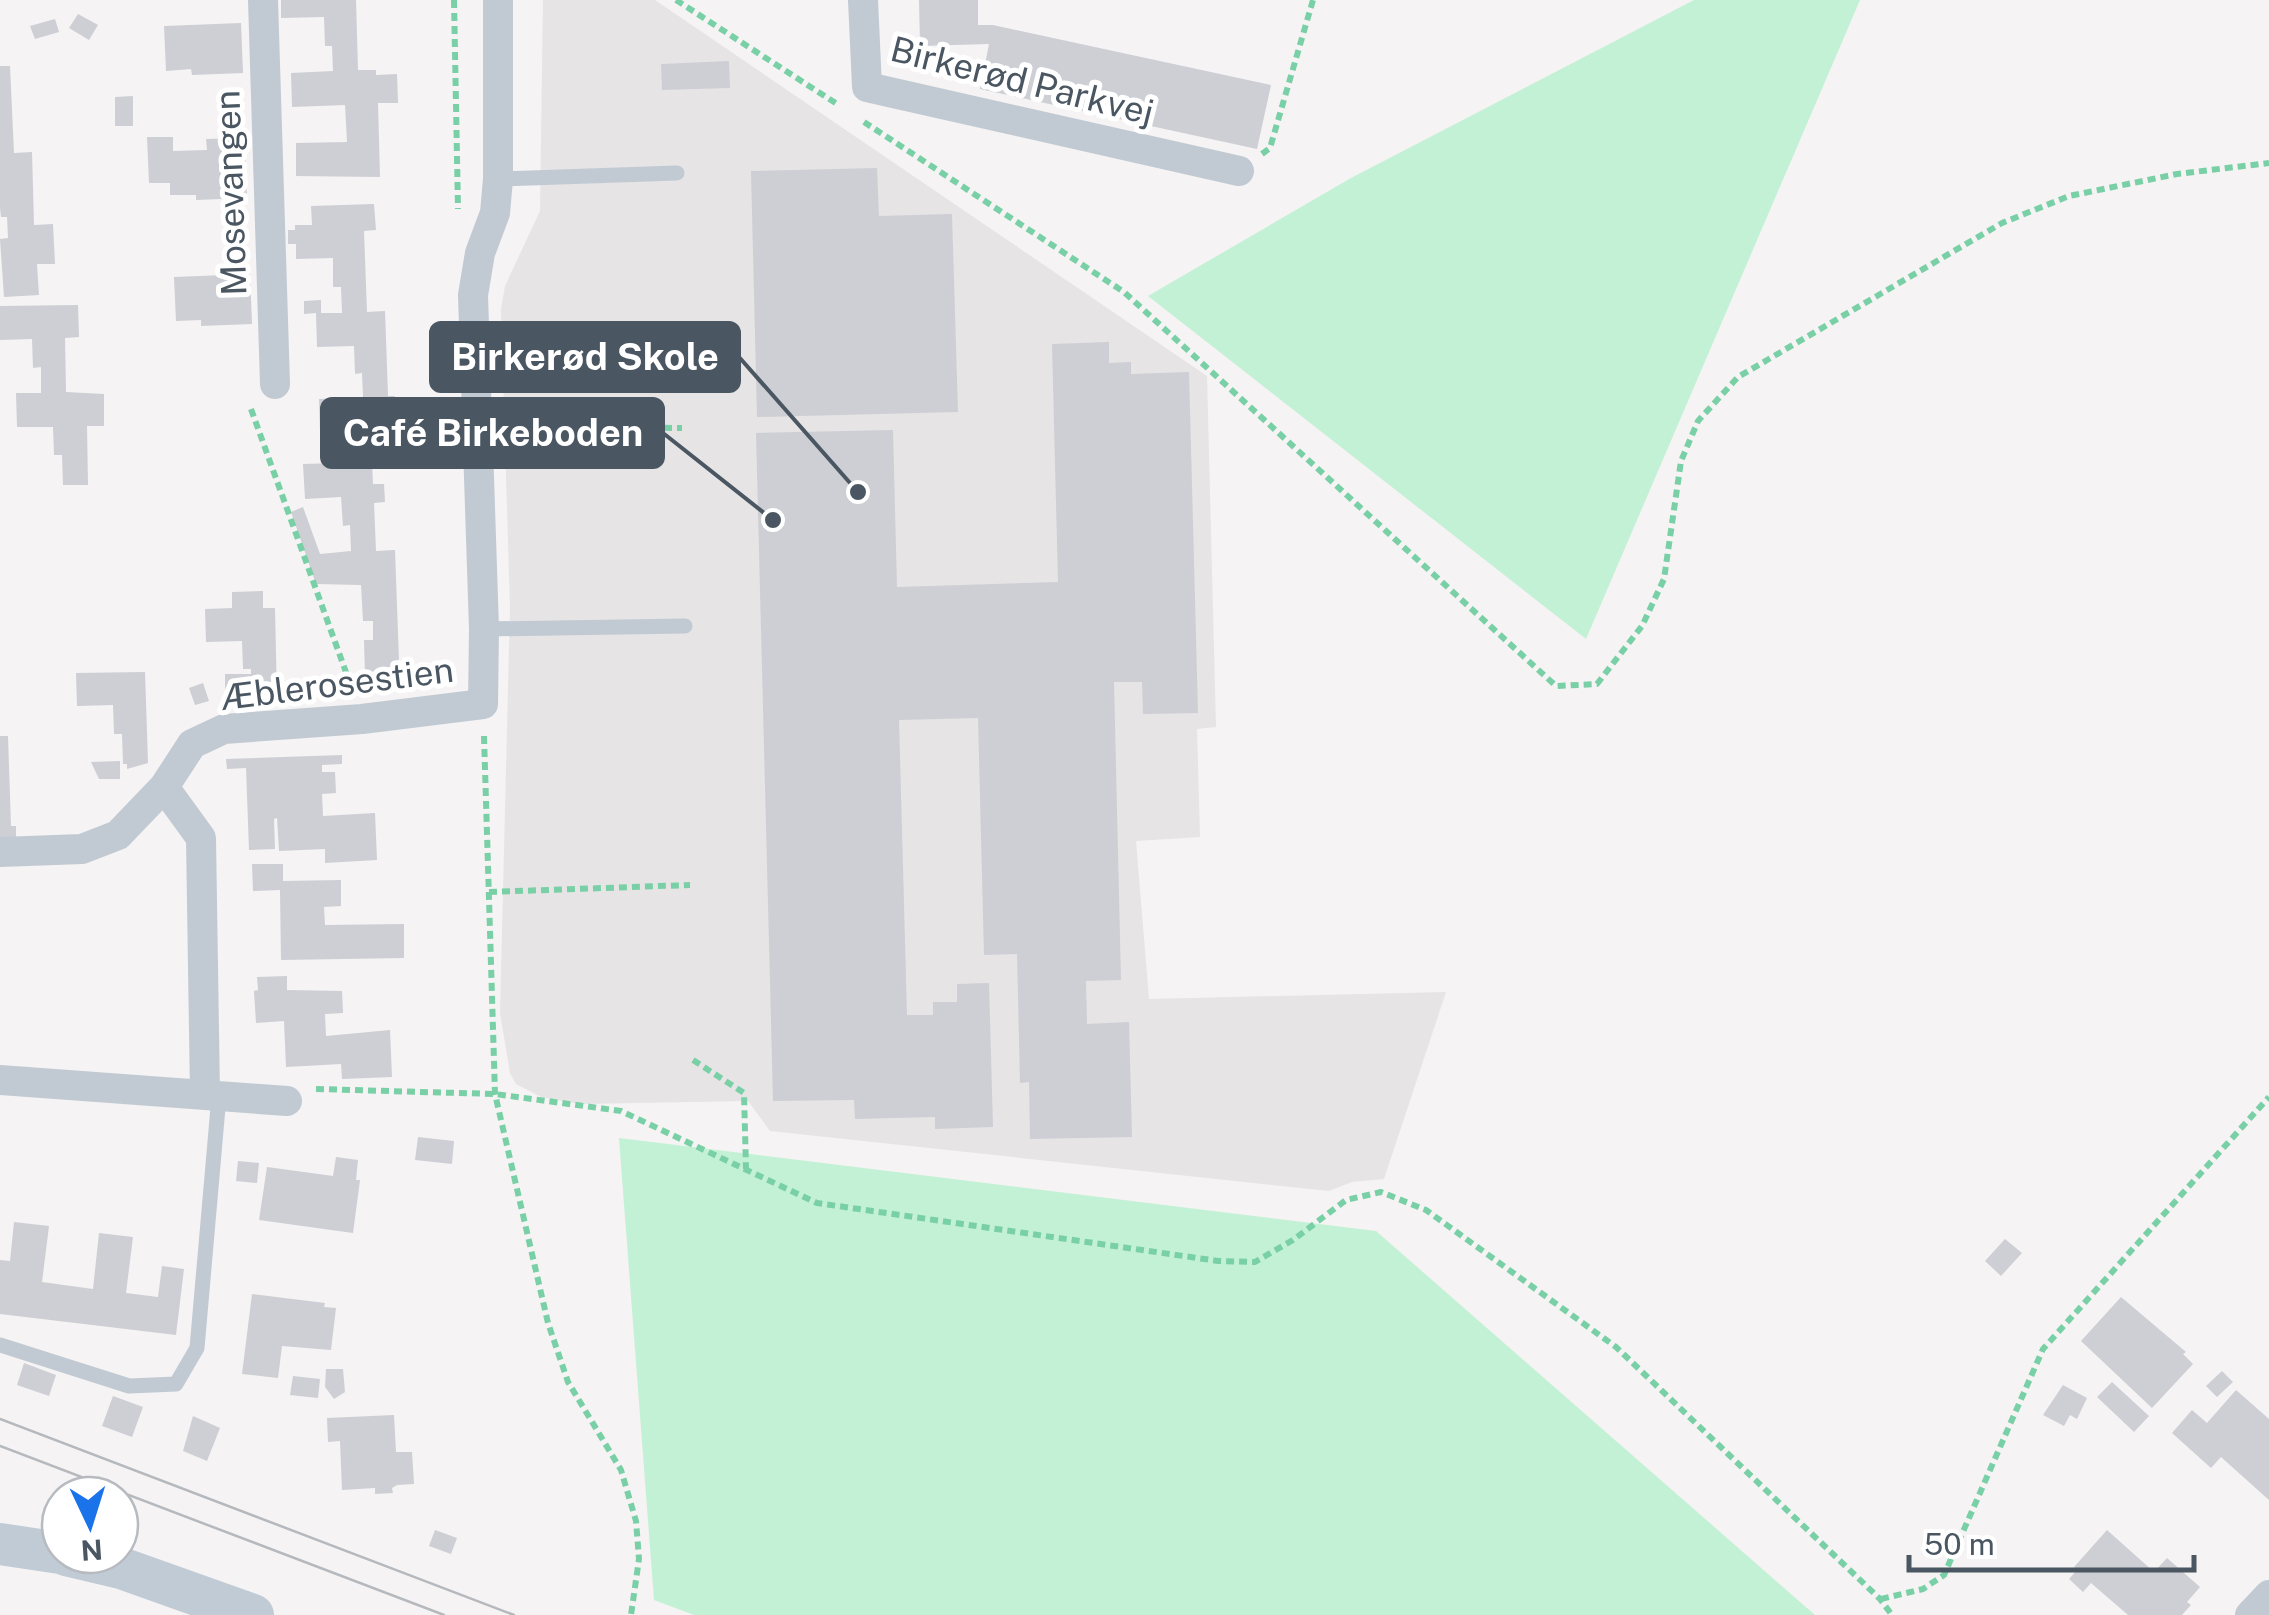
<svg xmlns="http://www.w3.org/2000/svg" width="2269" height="1615" font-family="'Public Sans',sans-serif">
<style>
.education{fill:#e6e4e5}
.green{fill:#c3f1d5}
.building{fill:#cdcfd5}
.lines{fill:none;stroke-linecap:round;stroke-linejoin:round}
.path{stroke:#7ad0a6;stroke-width:6;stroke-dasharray:8 5;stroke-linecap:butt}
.lane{stroke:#c1cad2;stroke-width:15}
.street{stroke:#c1cad2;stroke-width:30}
.secondary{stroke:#c1cbd6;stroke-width:42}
.tram{stroke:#b5b8bd;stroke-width:2.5}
.labels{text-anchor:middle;stroke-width:10;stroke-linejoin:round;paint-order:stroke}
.street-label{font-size:35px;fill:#4a5661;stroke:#fff}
.leader{fill:none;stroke:#4a5661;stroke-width:4}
.callout-dot{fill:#4a5661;stroke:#fff;stroke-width:4}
.callout{fill:#4a5661;stroke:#4a5661;stroke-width:4}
.callout-label{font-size:38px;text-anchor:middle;font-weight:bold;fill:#fff}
</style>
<rect width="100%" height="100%" fill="#f5f3f3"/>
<path class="education" d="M543 0H655L1207 376 1216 727 1197 729 1200 837 1136 841 1149 999 1446 992 1384 1179 1352 1182 1329 1191 770 1131 748 1101 580 1104 541 1097 516 1084 510 1073 500 1013 510 607 501 309 505 286 540 211Z"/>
<path class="green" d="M1694 0H1860L1586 639 1148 296 1351 178Z
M619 1138 1376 1231 1815 1615H694L654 1600Z"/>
<path class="building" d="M281 0H356L358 70H376V75L397 74 398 103H378L380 177 296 176V143L347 142 345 105 292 107 291 73 333 71 332 46H325L324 17 281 18Z
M919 0H978V25H993L1271 85 1257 149 980 89 989 44 920 46Z
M78 14 98 25 89 40 69 28Z
M55 19 59 32 35 39 30 26Z
M241 23 243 73 192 75 191 69 166 71 164 26Z
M729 61 730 88 662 90 661 64Z
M0 66H10L14 153 32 152 34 225 53 224 55 264H37L39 295 4 297 0 239 8 238 7 217H1L0 208Z
M133 96V126H115V97Z
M147 137H173V151L207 150 206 139 239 138V149H245L247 198 196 200V195H170V183H149Z
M877 168 879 216 952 214 958 412 757 417 751 171Z
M374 204 376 230 364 231 367 312 385 311 388 396H395L396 429 320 432 319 399 363 397 362 373 355 374 354 346 317 347 316 313 304 314V301L321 300V313H342L341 287H333V258L296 259V244H288V230H295V225H312L311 206Z
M250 274 252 324 201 326V320L176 321 174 277Z
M78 305 79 337 65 338 66 392 104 394V426H87L88 485H63L62 455H54L53 427H17L16 393H41V367L33 368 32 339 0 340V306Z
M1109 342V363L1131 362V374L1189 372 1198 713 1143 714 1142 682H1114L1121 980 1086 981 1087 1024 1129 1022 1132 1137 1030 1139 1029 1082 1020 1083 1017 954 984 955 978 718 899 720 907 1015H933V1002H957V984L989 983 993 1127 935 1129V1117L855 1119 854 1100 773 1101 756 433 893 430 897 587 1058 582 1052 344Z
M372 462 373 484H384L385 502 374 503 376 551 395 550 400 689 376 690 375 675 365 676 364 640H373V621H363L361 585 316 584 291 512 303 507 320 554 351 551 350 525 343 526 341 497 305 499 303 464Z
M263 591V608H275L277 699 225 701V674H251V669H243L242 641 206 642 205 609 232 608V592Z
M145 672 148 763 127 769V764H123L122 734H114L113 705 77 706 76 673Z
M203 683 209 701 195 705 189 688Z
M0 736H8L11 826H16V837L0 838Z
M342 755V764L322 765V772H335L336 793 322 794 323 816 375 813 377 860 325 863V849L279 851 277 818 274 819 275 849 249 850 246 768 227 769 226 759Z
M120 761V779H99L91 762Z
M252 864H283V881L341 880V906L324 907 325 925 404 924V958L281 960 280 890 253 891Z
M287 976V990L342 991 343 1013 325 1014 326 1036 390 1030 392 1077 342 1079 341 1064 286 1067 284 1021 256 1023 254 991 258 990 257 977Z
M418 1137 454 1141 452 1164 415 1160Z
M336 1157 358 1160 356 1180H360L353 1233 259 1220 267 1167 333 1176Z
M238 1161 259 1163 257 1183 236 1181Z
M14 1222 49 1226 42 1282 93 1289 99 1233 133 1237 126 1293 158 1297 162 1266 184 1269 176 1335 0 1314V1260L10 1261Z
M2005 1239 2022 1253 2001 1276 1985 1261Z
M252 1294 325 1303 324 1307 336 1308 331 1350 282 1346 278 1378 242 1374Z
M2121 1297 2186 1352 2183 1354 2193 1364 2152 1408 2081 1341Z
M24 1363 56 1375 49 1396 17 1385Z
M326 1369H343L345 1392 334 1399 325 1387Z
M2222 1371 2233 1382 2217 1397 2206 1386Z
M293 1376 320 1379 318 1398 290 1395Z
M2112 1382 2149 1416 2134 1432 2097 1397Z
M2063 1385 2087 1398 2077 1419 2070 1415 2064 1426 2043 1415Z
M2236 1390 2269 1419V1500L2221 1457 2211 1468 2172 1433 2192 1410 2207 1423Z
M113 1396 143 1407 132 1437 102 1426Z
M394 1415 396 1452H412L414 1484 397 1485 392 1488 393 1493 375 1494V1488L342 1490 340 1441 328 1442 327 1418Z
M193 1416 220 1428 207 1461 183 1451Z
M435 1530 457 1538 451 1554 429 1546Z
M2107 1530 2154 1572 2167 1558 2200 1587 2187 1602 2191 1605 2182 1615H2128L2091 1583 2083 1592 2069 1579 2077 1570 2074 1567Z"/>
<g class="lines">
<path class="path" d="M454 0 458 209
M676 0 837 104
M864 122 1124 292 1556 686 1597 684 1642 626 1664 579 1681 461 1698 421 1738 377 2002 223 2069 196 2177 174 2269 163
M1262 154 1270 148 1313 0
M251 409 352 689
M508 426 682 428
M484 736 495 1094 548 1323 568 1382 621 1470 636 1521 639 1559 631 1615
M489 892 690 885
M693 1060 744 1093 746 1169
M316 1089 495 1094 621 1111 817 1203 1218 1261 1255 1262 1293 1240 1346 1200 1381 1192 1426 1210 1616 1347 1880 1599 1892 1615
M1881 1599 1923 1589 1944 1575 2043 1349 2269 1097"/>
<path class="lane" d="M498 179 677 173
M484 629 685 626
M0 1345 129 1386 176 1384 197 1348 219 1096"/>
<path class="street" d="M263 0 275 384
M863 0 867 87 1239 171
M164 787 201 838 205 1095
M0 852 82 849 118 835 164 787 192 744 224 729 362 719 483 704 484 629 473 295 480 253 495 213 498 179V0
M0 1080 287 1101
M2250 1615 2269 1595"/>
<path class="secondary" d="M0 1544 60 1553
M66 1555 121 1568 253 1615"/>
<path class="tram" d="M0 1419 514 1615
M0 1446 444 1615"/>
</g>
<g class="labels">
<g class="street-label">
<text transform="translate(1022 81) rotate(14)" y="12">Birkerød Parkvej</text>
<text transform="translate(231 193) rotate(-92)" y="12">Mosevangen</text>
<text transform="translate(337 684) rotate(-7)" y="12">Æblerosestien</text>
</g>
</g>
<path class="leader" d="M858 492L739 357M773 520L663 433"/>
<g class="callout-dot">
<circle cx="858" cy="492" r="10"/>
<circle cx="773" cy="520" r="10"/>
</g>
<g class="callout">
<rect x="431" y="323" width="308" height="68" rx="10"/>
<rect x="322" y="399" width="341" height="68" rx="10"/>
</g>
<g class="callout-label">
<text x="585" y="370">Birkerød Skole</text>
<text x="493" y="446">Café Birkeboden</text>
</g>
<g transform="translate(90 1525) rotate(176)"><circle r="48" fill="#ffffff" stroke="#b7bbc0" stroke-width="2.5"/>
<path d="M0-8L18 38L0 25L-18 38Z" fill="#1a73e8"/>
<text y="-15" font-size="28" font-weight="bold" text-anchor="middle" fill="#4a5661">N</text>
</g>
<path d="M1909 1555v15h285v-15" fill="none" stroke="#4a5661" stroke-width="5"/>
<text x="1924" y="1555" font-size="30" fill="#4a5661" stroke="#ffffff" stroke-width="8" paint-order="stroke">50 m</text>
</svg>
